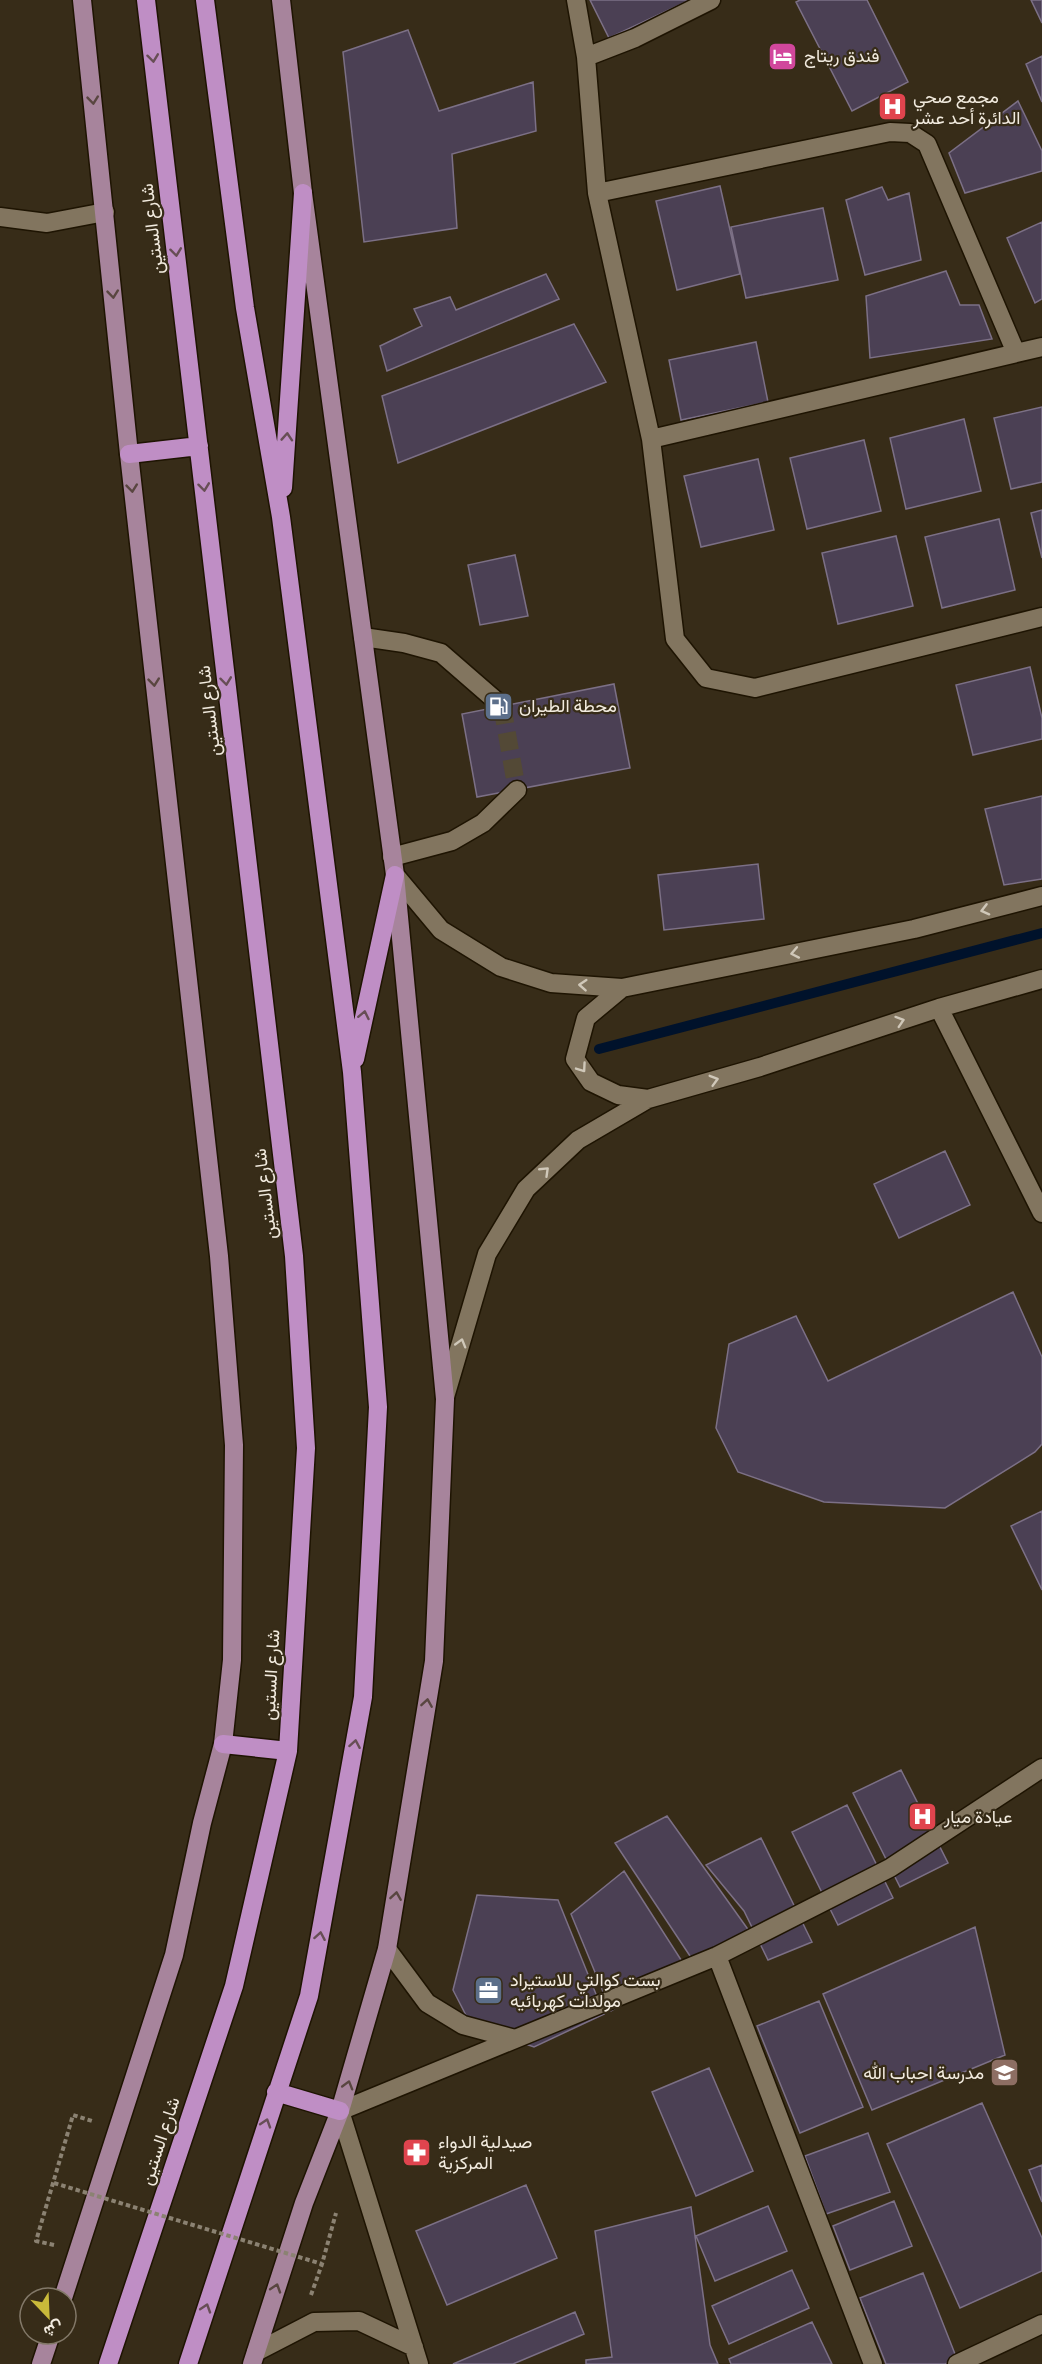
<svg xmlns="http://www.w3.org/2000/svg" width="1042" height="2364" font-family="'PT Sans Narrow',Vazirmatn,sans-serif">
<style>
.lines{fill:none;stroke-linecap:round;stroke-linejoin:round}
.stream{stroke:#00122b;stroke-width:10}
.building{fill:#4b4054;stroke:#7c7086;stroke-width:1.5}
.minor-tunnel{stroke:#534936;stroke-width:18;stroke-dasharray:18 9;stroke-linecap:butt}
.minor-casing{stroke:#1e1402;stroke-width:21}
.major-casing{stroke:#1e1402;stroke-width:21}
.highway-casing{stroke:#1e1402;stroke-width:21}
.path{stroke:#8b8272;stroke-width:4;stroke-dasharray:4.5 3;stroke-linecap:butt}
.minor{stroke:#82755f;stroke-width:18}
.major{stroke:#a7849c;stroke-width:18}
.highway{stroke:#bf8ec5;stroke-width:18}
.path-bridge{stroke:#8b8272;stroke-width:4;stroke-dasharray:4.5 3;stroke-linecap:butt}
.oneway{stroke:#674e55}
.oneway2{stroke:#594640}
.oneway3{stroke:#d0c8b9}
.labels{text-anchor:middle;stroke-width:4.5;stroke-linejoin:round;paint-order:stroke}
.poi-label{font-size:18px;fill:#f2ebdf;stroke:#372c18;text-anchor:start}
.street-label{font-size:18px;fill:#f2ebdf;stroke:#372c18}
</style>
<rect width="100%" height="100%" fill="#372c18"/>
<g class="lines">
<path class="stream" d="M599 1049 1042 933"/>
</g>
<path class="building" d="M590 0H690L609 38Z
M800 0H867L908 82 852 111 796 2Z
M1031 0H1042V23Z
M408 30 439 111 533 82 536 131 452 154 457 228 364 242 343 52Z
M1042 56V102L1026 64Z
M1018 101 1042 151V171L965 193 949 153Z
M720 186 740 274 677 290 656 201Z
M882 187 888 200 909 193 921 260 865 275 846 200Z
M823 208 838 280 746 298 731 227Z
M1042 222V299L1035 303 1007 238Z
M946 271 960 305H979L992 339 870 358 866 296Z
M546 274 559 299 387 371 380 346 422 326 414 309 450 297 456 310Z
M574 324 606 382 398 463 382 396Z
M756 342 768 402 681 420 669 360Z
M1042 407V482L1011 489 994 418Z
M964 419 981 491 906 509 890 438Z
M864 440 881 511 807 529 790 458Z
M758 459 774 530 701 547 684 476Z
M1042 510V558L1031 513Z
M999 519 1015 590 942 608 925 537Z
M896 536 913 606 838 624 822 553Z
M515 555 528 616 480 625 468 565Z
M1030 667 1042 718V739L973 755 956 685Z
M614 684 630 768 477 797 462 714Z
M1042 796V879L1004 885 985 809Z
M758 864 764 919 664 930 658 875Z
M945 1151 970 1205 899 1238 874 1184Z
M1013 1292 1042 1357V1444L1035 1452 945 1508 824 1502 738 1472 716 1428 729 1344 796 1316 828 1381Z
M1042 1511V1590L1011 1526Z
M901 1770 948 1863 900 1887 853 1793Z
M847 1805 893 1898 838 1925 792 1832Z
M667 1816 752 1935 694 1962 615 1843Z
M761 1838 812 1942 768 1960 744 1911 706 1865Z
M624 1871 685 1966 611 2011 571 1914Z
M477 1895 558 1900 604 2014 534 2047 471 2025 453 1990Z
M975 1927 1005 2055 872 2110 823 1994Z
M819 2001 863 2107 800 2133 757 2026Z
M709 2068 753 2171 696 2196 652 2092Z
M982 2103 1042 2238V2271L960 2308 887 2144Z
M868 2133 890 2192 826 2214 805 2156Z
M1042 2165V2202L1029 2170Z
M526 2185 557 2258 447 2305 416 2231Z
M894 2201 912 2246 850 2270 833 2226Z
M768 2206 787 2251 715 2281 696 2236Z
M691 2207 710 2345 718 2364H586V2360L612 2357 595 2231Z
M792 2270 809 2308 729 2344 712 2306Z
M923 2273 957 2359 945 2364H886L860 2298Z
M575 2312 584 2334 513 2364H453Z
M812 2322 832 2364H731L729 2359Z"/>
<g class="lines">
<path class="minor-tunnel" d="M502 706 517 790"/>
<defs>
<path id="minor" d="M576 0 586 57 597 193 651 439 675 639 706 678 755 688 1042 617
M586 57 635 38 711 0
M597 193 890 132 910 133 927 144 1016 353
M0 217 47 223 105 212
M651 439 1042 347
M363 637 404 643 441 653 502 706
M392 857 452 841 483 823 517 790
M395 875 441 930 501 967 551 983 622 988 914 929 1042 896
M622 988 586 1018 575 1059 591 1082 618 1095 648 1099
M939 1008 1042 1213
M445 1397 487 1254 526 1189 578 1140 648 1099 760 1067 939 1008 1042 979
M387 1949 427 2003 463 2025 515 2039
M717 1956 873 2364
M256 2352 314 2322 359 2321 414 2347
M419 2364 340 2111 717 1956 890 1868 1042 1768
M957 2364 1042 2324"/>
<path id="major" d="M63 2298 174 1955 202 1823 223 1744 232 1660 234 1445 219 1256 129 454 82 0
M41 2364 51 2334
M252 2364 304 2203 340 2111 387 1949 434 1661 445 1399 395 875 303 193 281 0"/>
<path id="highway" d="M129 454 199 446
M283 488 303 193
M355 1059 395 875
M223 1744 288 1751
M276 2092 340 2111
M108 2364 234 1986 288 1751 306 1448 294 1256 146 0
M188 2364 309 1996 363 1697 378 1407 352 1072 281 517 245 308 205 0"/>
</defs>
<use href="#minor" class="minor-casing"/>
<use href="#major" class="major-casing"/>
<use href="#highway" class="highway-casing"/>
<path class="path" d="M54 2245 36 2241 73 2115 92 2121
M311 2295 322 2264 336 2213"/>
<use href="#minor" class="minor"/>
<use href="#major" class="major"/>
<use href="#highway" class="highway"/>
<path class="path-bridge" d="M54 2183 322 2264"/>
</g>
<defs><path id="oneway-chevron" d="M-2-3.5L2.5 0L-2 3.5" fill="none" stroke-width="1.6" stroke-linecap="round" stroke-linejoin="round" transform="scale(1.5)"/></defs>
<g class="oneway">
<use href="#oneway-chevron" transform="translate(153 58) rotate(83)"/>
<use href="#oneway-chevron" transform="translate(176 252) rotate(83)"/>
<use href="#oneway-chevron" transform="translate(287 437) rotate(-86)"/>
<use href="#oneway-chevron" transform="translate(204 487) rotate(83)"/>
<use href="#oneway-chevron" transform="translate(226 681) rotate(83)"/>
<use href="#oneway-chevron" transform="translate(364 1015) rotate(-78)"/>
<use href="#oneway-chevron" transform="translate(355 1744) rotate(-80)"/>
<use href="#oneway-chevron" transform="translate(320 1936) rotate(-80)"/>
<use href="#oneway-chevron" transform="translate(266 2123) rotate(-72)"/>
<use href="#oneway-chevron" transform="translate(206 2308) rotate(-72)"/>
</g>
<g class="oneway2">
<use href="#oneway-chevron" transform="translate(93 100) rotate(84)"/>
<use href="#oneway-chevron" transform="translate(113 294) rotate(84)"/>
<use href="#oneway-chevron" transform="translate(132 488) rotate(84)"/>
<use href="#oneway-chevron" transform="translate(154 682) rotate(84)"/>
<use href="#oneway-chevron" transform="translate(427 1703) rotate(-81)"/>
<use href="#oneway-chevron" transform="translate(396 1896) rotate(-81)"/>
<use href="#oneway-chevron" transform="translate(348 2085) rotate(-74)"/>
<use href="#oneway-chevron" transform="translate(276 2288) rotate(-72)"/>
</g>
<g class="oneway3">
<use href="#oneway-chevron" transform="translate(985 910) rotate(166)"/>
<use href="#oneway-chevron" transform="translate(795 953) rotate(169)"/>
<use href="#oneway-chevron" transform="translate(583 985) rotate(-176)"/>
<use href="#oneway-chevron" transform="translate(900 1021) rotate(-18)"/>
<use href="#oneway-chevron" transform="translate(582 1068) rotate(55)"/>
<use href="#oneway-chevron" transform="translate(714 1080) rotate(-16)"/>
<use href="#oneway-chevron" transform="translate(545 1171) rotate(-44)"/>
<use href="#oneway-chevron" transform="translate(461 1343) rotate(-74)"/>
</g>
<defs>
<symbol id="hotel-square" viewBox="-11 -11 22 22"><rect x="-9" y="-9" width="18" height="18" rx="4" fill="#d1479c" stroke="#372c18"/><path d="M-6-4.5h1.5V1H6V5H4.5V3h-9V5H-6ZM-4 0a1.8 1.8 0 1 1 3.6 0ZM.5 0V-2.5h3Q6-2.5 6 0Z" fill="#fff"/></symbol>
<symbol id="hospital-square" viewBox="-11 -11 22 22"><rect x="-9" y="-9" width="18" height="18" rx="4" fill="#e0444e" stroke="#372c18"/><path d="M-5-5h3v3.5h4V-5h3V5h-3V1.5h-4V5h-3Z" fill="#fff"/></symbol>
<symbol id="fuel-square" viewBox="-11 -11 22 22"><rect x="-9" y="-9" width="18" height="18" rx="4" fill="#5c6f8a" stroke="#372c18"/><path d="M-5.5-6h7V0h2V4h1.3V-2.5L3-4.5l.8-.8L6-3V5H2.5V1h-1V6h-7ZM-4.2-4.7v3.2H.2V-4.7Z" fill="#fff"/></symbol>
<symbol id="office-square" viewBox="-11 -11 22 22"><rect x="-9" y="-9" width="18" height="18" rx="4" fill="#5c6f8a" stroke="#372c18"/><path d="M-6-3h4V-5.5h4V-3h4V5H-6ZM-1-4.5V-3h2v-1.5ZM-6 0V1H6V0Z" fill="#fff"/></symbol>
<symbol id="school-square" viewBox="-11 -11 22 22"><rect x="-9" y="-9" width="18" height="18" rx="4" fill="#8d6e63" stroke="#372c18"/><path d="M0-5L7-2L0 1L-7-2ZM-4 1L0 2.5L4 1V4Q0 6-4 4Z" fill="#fff"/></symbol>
<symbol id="pharmacy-square" viewBox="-11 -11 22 22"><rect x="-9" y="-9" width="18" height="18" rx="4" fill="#e0444e" stroke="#372c18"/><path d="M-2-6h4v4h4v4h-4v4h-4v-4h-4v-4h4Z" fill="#fff"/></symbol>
</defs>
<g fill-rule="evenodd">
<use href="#hotel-square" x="766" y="40" width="33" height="33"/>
<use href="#hospital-square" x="876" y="90" width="33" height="33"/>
<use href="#fuel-square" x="482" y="690" width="33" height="33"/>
<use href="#hospital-square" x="906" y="1800" width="33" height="33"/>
<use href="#office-square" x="472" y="1974" width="33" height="33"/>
<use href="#school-square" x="988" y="2056" width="33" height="33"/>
<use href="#pharmacy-square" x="400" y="2136" width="33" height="33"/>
</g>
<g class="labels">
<g class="poi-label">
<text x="804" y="62">فندق ريتاج</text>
<text x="913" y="103">مجمع صحي<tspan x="913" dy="21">الدائرة أحد عشر</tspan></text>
<text x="519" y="712">محطة الطيران</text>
<text x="944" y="1823">عيادة ميار</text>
<text x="510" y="1986">بست كوالتي للاستيراد<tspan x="510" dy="21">مولدات كهربائيه</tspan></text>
<text x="984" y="2079" text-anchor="end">مدرسة احباب الله</text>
<text x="438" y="2148">صيدلية الدواء<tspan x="438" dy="21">المركزية</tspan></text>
</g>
<g class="street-label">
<text transform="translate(152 229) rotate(-97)" y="6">شارع الستين</text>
<text transform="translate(209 711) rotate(-97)" y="6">شارع الستين</text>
<text transform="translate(265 1194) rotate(-97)" y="6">شارع الستين</text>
<text transform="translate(271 1675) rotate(-87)" y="6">شارع الستين</text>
<text transform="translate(160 2141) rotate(-72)" y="6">شارع الستين</text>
</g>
</g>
<g transform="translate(48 2316) rotate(157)"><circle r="28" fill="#372c18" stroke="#827868" stroke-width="1.5"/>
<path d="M0-4.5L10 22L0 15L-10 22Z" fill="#c9ba3a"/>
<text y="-9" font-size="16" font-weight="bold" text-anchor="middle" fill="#f2ebdf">ش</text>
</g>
</svg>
